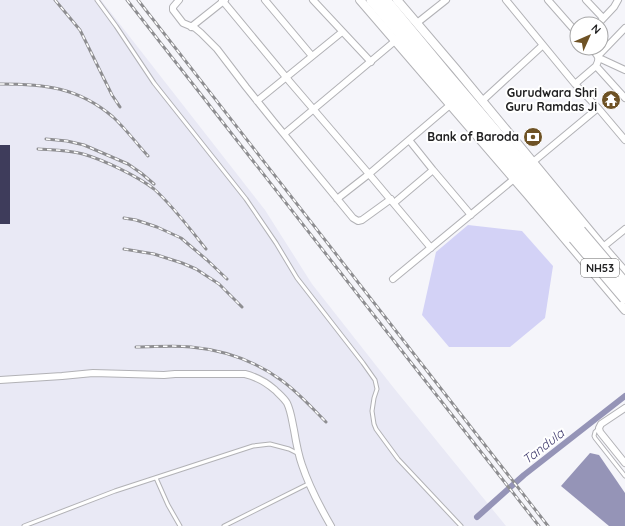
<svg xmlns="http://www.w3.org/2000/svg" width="625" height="526" font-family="Quicksand,sans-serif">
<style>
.built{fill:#e9e9f5}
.green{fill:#d3d2f6}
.water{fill:#9594b7}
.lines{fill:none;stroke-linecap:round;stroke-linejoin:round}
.canal{stroke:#9594b7;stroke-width:6}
.building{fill:#3e3c5b}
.service-casing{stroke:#b2b2b6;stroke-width:5}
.minor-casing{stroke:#b2b2b6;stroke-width:8}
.tertiary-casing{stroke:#b2b2b6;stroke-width:10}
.trunk-casing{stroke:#b2b2b6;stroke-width:13}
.service{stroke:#fff;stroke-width:3}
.minor{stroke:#fff;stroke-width:6}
.tertiary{stroke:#fff;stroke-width:8}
.trunk{stroke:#fff;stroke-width:11}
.rail-casing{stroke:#8e8e91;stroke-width:3}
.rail{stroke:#fff;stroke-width:1.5;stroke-dasharray:4.5;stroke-linecap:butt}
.trunk-bridge-casing{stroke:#b2b2b6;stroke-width:13;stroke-linecap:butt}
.trunk-bridge{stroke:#fff;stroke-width:11}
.labels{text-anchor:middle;stroke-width:4;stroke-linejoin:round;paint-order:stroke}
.shield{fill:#fff;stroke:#646464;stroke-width:1}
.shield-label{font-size:11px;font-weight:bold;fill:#212122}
.poi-label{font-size:12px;font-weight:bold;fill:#212122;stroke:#fff;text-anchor:end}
.water-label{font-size:13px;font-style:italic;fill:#433e70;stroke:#fff}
</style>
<rect width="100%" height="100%" fill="#f5f5fa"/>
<path class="built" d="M0 0H101L265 210 312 284 393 387 506 526H0Z"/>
<path class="green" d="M468 225 522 231 553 266 545 318 510 347H449L422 315 436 252Z"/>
<path class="water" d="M590 453 599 455 625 493V526H609L561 486Z"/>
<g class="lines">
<path class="canal" d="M477 517 524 475 625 396"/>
</g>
<path class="building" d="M0 145H10V224H0Z"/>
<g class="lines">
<defs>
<path id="service" d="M97 0 116 26 154 83 246 199 276 243 297 278 363 363 375 380 377 389 374 398 372 411 374 424 376 429 398 459 461 526
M599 428 595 432 594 436 595 438 625 476
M156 478 168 505 180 526
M24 526 115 491 253 446 270 444 289 449 297 453
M224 526 310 483"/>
<path id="minor" d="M179 0 173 7V10L183 23 195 28 201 33 217 49 246 87 274 122 353 218 358 221 362 220 391 199
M222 0 290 82 369 174 431 248
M265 0 312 56
M313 0 371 62
M506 0 575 84 598 108 625 140
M548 0 577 33
M586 0 603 18
M417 23 446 0
M598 24 614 7 618 0
M191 27 225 0
M598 56 625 28
M599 58 625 70
M596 66 625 98
M575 84 596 66C601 57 597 55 591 48
M257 101 342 32
M482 101 543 45
M284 134 395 41
M409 140 433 170 471 215
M533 162 598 108
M337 199 369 174 450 105
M394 203 433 170
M603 247 625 229
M393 279 514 179
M0 380 62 376 93 373 164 375 175 374H245C257 377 266 382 275 390 279 394 284 398 287 403 291 411 292 421 294 430 296 442 298 454 302 465 309 486 320 507 331 526
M625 408 601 424 599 428 600 432 625 463"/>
<path id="tertiary" d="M360 0 528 195 625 310
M397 0 455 68 603 247 625 272"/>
<path id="trunk" d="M372 0 574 238
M385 0 447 75 580 231"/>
</defs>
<use href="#service" class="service-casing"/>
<use href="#minor" class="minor-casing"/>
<use href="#tertiary" class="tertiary-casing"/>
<use href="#trunk" class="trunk-casing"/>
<use href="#service" class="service"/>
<use href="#minor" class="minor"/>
<use href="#tertiary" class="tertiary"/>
<use href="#trunk" class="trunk"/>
<defs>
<path id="rail" d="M55 0 80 30 112 95 120 107
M127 0 539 526
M138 0 548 526
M0 84C44 84 78 87 113 117 125 128 137 144 148 156
M46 139 67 141 84 145 128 164 141 173 154 184
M38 149C53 150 68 150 83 154 104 160 137 176 154 189 173 206 190 229 206 249
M124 218 136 220 157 227 181 238 207 260 227 279
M124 249 154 254 182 263 196 269 219 284 242 307
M136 347C154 347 173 345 191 347 223 350 255 361 281 380 298 392 312 408 326 422"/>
</defs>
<use href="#rail" class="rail-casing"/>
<use href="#rail" class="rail"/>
<defs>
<path id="trunk-bridge" d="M580 231 625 284
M574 238 625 298"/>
</defs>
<use href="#trunk-bridge" class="trunk-bridge-casing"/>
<use href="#trunk-bridge" class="trunk-bridge"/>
</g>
<defs>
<symbol id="temple-disc" viewBox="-11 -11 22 22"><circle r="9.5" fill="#6e5225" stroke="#fff"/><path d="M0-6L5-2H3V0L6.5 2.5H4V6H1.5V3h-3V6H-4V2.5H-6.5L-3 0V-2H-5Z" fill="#fff"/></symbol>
<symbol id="bank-disc" viewBox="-11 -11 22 22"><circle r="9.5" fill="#6e5225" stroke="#fff"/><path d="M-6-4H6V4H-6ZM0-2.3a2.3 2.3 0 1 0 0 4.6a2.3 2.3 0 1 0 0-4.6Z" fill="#fff"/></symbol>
</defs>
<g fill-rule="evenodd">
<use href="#temple-disc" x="600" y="89" width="22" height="22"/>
<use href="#bank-disc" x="522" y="126" width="22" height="22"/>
</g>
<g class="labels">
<rect class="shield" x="581" y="259" width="38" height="18" rx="3"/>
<g class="shield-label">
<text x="600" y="272">NH53</text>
</g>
<g class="poi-label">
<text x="597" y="97">Gurudwara Shri<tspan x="597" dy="14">Guru Ramdas Ji</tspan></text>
<text x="519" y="141">Bank of Baroda</text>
</g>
<g class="water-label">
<text transform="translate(543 446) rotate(-38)" y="5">Tandula</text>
</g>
</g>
<g transform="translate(589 36) rotate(45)"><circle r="19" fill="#ffffff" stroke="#a6a6a7"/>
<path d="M0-3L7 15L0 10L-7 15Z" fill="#6e5225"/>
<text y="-6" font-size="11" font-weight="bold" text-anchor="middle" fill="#212122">N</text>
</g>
</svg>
